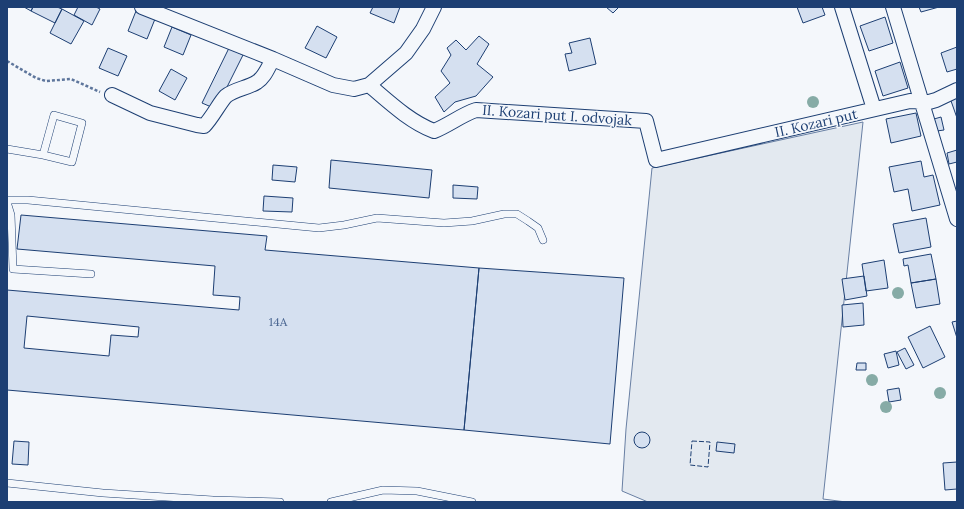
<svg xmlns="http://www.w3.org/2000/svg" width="964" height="509" font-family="Lora,serif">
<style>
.green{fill:#e3e9f0;stroke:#687fa3}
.building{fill:#d5e0f0;stroke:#1d3f73;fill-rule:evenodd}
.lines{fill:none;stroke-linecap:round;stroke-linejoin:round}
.service-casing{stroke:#1d3f73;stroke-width:8}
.minor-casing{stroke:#1d3f73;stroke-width:16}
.path{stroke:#5e769c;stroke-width:2.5;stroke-dasharray:3 2;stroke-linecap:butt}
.service{stroke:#f4f7fb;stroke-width:7}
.minor{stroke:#f4f7fb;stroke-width:14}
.fence{stroke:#1d3f73;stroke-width:1;stroke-dasharray:5 2;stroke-linecap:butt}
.tree{fill:#86aba6}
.labels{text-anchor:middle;stroke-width:3;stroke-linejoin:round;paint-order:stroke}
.number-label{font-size:12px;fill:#4b6792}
.street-label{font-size:14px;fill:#1d3f73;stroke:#f4f7fb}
</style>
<rect width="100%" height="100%" fill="#f4f7fb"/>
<path class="green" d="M863 122 823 499 846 502H648L622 491 626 429 652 168Z"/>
<path class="building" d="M24 7H33L31 11Z
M33 7H57L62 9 55 23 31 11Z
M78 7H96L100 9 92 25 74 15Z
M373 7H400L394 23 370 13Z
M606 7H619L613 13Z
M797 7H822L825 15 803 23Z
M919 7H939L921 12Z
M62 9 84 21 71 44 50 33Z
M136 11 155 19 147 39 128 31Z
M885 17 893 43 869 51 860 26Z
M317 26 337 37 326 58 305 48Z
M172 27 191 35 183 55 164 47Z
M479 36 489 44 477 64 493 77 476 96 455 102 444 112 435 97 450 83 441 71 451 55 447 48 456 40 466 50Z
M590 38 596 64 569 71 565 54 572 53 569 43Z
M957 47V69L947 72 941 53Z
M108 48 127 56 118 76 99 68Z
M229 48 243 55 216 109 202 103Z
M900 62 908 88 883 96 875 71Z
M171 69 187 78 175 100 159 91Z
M957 96V118L950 98Z
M916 113 921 136 891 143 886 119Z
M941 117 944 130 937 131 934 119Z
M957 150V162L949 164 947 153Z
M331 160 432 170 429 198 329 188Z
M921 161 924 177 933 175 940 205 912 211 908 189 894 192 889 167Z
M273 165 297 167 295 182 272 180Z
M453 185 478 187 477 199 453 198Z
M264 196 293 198 292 212 263 211Z
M21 215 267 236 265 250 479 268 464 430 7 390V290L239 310 240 297 213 295 215 266 17 249ZM27 316 139 327 138 337 111 335 109 356 24 348Z
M926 218 931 247 899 253 893 224Z
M931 254 936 279 911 283 908 265 904 266 903 259Z
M884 260 888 288 866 291 862 264Z
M479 268 624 278 610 444 464 430Z
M864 276 867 296 845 300 842 279Z
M936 279 940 304 916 308 911 283Z
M863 303 864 325 843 327 842 305Z
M957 321V338L952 322Z
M930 326 945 357 923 368 908 337Z
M905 348 914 365 906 369 897 352Z
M896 351 899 365 888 368 884 354Z
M857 363H866V370H856Z
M899 388 901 400 889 402 887 390Z
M634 440a8 8 0 1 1 16 0a8 8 0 1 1-16 0Z
M14 441 29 442 28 465 12 464Z
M717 442 735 444 734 453 716 451Z
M957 462V489L945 490 943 463Z"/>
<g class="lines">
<defs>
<path id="service" d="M7 149 43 155 72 162 82 123 54 115 43 155
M7 200H28L319 228 344 225 377 218 444 223 472 221 504 214H517L528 221 538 228 543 240
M7 202 11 215 13 269 91 274
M7 483 103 493 213 500 280 502
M331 502 383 490 417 491 472 502"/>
<path id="minor" d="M142 7 273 59 333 85 354 89 369 85 406 53 423 29 434 7
M842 7 874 109
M893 7 957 219
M369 85C389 102 410 122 434 131 449 125 461 115 476 110L646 121 656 160 910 101 929 102 936 100 957 90
M112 95 150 113 197 125 204 126C212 118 220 102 226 96 235 89 248 88 257 82 265 77 268 67 273 59"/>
</defs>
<use href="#service" class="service-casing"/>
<use href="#minor" class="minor-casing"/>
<path class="path" d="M7 61 36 78 46 81 71 79 100 92"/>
<use href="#service" class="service"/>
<use href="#minor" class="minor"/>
<path class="fence" d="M692 441 710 442 708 467 690 465Z"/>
</g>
<g class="tree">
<circle cx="813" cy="102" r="6"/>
<circle cx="898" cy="293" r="6"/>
<circle cx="872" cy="380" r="6"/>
<circle cx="940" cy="393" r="6"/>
<circle cx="886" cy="407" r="6"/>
</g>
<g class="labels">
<g class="number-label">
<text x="278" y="326">14A</text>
</g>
<g class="street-label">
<text transform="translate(557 115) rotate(4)" y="5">II. Kozari put I. odvojak</text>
<text transform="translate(816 123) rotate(-13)" y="5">II. Kozari put</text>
</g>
</g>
<rect width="964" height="509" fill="none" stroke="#1d3f73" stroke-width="16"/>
</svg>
